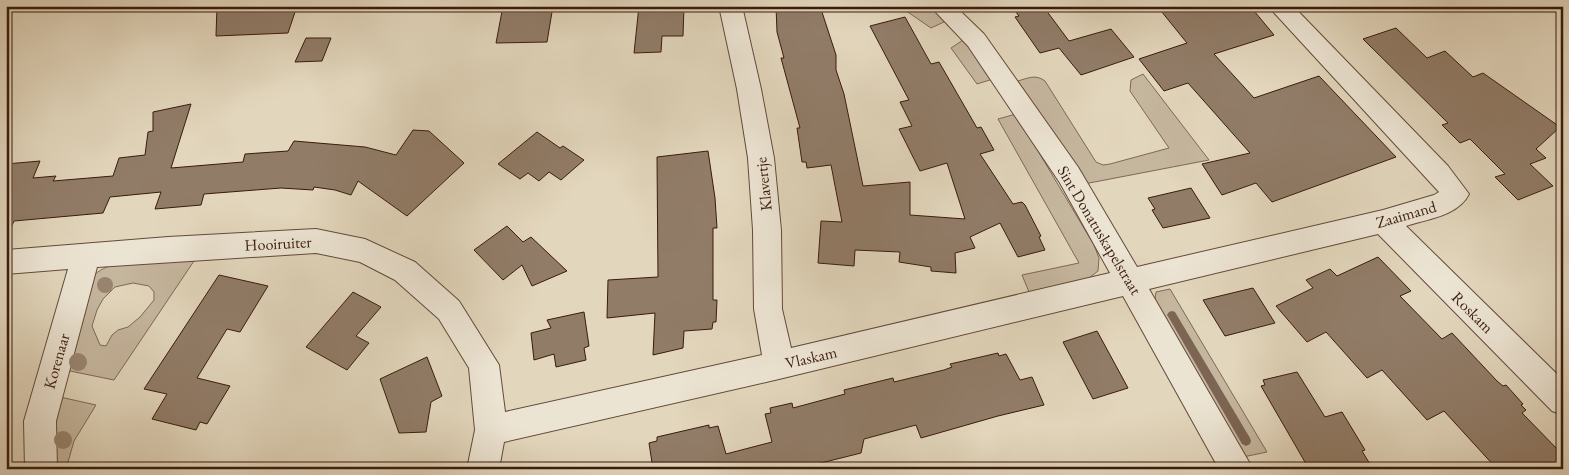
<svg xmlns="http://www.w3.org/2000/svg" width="1569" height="475" font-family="'EB Garamond',serif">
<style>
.green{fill:#c5b69e;stroke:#7f6856;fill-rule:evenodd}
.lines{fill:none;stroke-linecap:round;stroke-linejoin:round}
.stream{fill:#7c6552;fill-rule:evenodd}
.building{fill:#917c68;stroke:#391b0d}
.street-casing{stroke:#634a39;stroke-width:2}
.street{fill:#ece4d3;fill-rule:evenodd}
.tree{fill:#988570}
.labels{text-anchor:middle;stroke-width:4;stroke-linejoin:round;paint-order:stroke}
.street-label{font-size:16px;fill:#391b0d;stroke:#ece4d3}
</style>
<rect width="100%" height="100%" fill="#e2d6bc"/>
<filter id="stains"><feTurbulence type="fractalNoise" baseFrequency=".004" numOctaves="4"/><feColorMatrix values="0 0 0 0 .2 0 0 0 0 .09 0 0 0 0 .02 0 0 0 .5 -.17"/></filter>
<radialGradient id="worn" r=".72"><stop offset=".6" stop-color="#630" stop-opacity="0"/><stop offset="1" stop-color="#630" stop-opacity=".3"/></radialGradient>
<path class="green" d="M899 6H930L946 21 931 28Z
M963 40 993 79 977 84 951 48Z
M1143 74 1209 160 1084 184 1018 81C1028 78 1036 74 1045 81L1096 162 1103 165 1110 164 1169 148 1130 91 1131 80Z
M1016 114 1094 245 1099 258 1098 271 1088 279 1029 292 1022 275 1079 263 998 119Z
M196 258 114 380 65 370 92 277C99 270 107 266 117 264ZM133 283 149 286 154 292V300L140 317 128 327 118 330 112 335 106 346 100 345 92 326 97 310 103 299 115 287Z
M1170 289 1267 452 1243 457 1154 305 1156 292Z
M60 397 96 405 74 441 66 469H54V423Z"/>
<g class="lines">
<path class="stream" d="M1172 311 1175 312 1250 438 1251 441 1250 444 1246 446 1242 444 1169 318 1167 315 1169 312Z"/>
</g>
<path class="building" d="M217 6H297L288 33 216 36Z
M503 6H553L547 42 496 43Z
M639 6H684L683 36H662L661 52 634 53Z
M776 6H820L836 55V70L844 94 863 186 910 182V215L965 219 947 163 920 171 899 129 912 126 900 102 909 100 870 26 905 17 931 64 939 62 977 128 981 127 994 150 980 154 1013 204 1022 202 1025 205 1041 236 1039 237 1045 250 1018 257 1000 223 970 237 975 248 955 253 956 273 931 271V267L899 262 900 252 855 250 854 266 818 263 821 221 842 222 831 165 807 168 806 162H802L797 128H800L781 58H784L777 32Z
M1011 6H1043L1069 41 1111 29 1134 57 1081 75 1059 48 1040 53 1015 17 1019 16Z
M1157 6H1250L1274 35 1214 54 1254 98 1319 76 1396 157 1272 202 1256 183 1222 195 1202 164 1250 153 1188 83 1164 91 1139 59 1187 43Z
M1396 28 1427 58 1445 51 1473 77 1483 73 1560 127 1536 149 1546 158 1530 164 1553 186 1518 200 1495 177 1505 174 1470 139 1460 143 1442 125 1448 123 1363 39Z
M306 38H331L322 61 295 62Z
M191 104 171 168 243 162 245 154 288 151 294 141 365 147 396 155 413 130 429 131 464 163 407 216 358 181 351 195 335 190 314 187 313 190 281 188 204 194 201 205 155 209 161 192 110 197 103 213 14 221 6 239V164L40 161 33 178 56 176 53 181 113 176 119 158 145 155 148 132 153 131V112Z
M537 132 560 148 563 146 584 160 561 180 549 172 539 181 528 173 520 179 498 164Z
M708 151 715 198 717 228H713V300H717L716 322H713L712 329 684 331 683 348 653 355 655 313 607 318 608 280 658 277 657 157Z
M1191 188 1210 218 1163 228 1152 210 1155 209 1148 198Z
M507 226 523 242 531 237 567 271 532 286 522 265 503 280 474 250Z
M1378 257 1411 291 1400 296 1442 339 1452 333 1497 381 1503 386 1506 385 1523 404 1521 405 1526 410 1522 413 1563 455V469H1497L1444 411 1427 420 1382 370 1367 378 1326 332 1307 342 1276 306 1313 288 1306 280 1330 269 1337 276Z
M219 275 268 286 240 332 227 329 197 378 230 386 207 424 200 422 196 430 152 419 167 394 144 389Z
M1253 288 1275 323 1225 336 1203 300Z
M353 292 381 307 356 336 369 343 347 370 306 347Z
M584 312 589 346 584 348 586 360 556 367 554 354 534 360 531 333 551 328 547 320Z
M1097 331 1128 388 1093 399 1063 342Z
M998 353 999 356 1006 354 1020 380 1032 377 1044 405 998 416 921 438 916 425 864 439 861 453 797 469H653L649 443 657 441V437L709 425V428L718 426 726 454 772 442 765 414 771 413 770 408 792 403 793 408 845 394 844 390 893 378 894 382 944 370 952 367 950 364Z
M427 357 442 396 431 402 426 432 399 433 380 379Z
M1297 372 1325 417 1342 412 1365 450 1362 451 1373 469H1309L1261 386 1265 385 1263 380Z"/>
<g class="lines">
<defs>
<path id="street" d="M719 6H742L761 89 774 158 781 230 782 309 791 348 1110 273 1060 183 968 46 930 6H955L984 34 1078 167 1137 267 1383 210 1434 195 1439 192 1268 6H1293L1448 166 1469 194C1458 216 1427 219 1406 226L1563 380V415L1552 411 1378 234 1149 289 1253 469H1219L1123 296 779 379 504 442 499 469H467L475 430 469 368 439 319 395 280 360 262 316 253 97 267 56 421 57 469H25L24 421 68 269 6 274V250L168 237 316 229 365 239 415 262 459 301 499 365 505 412 762 355 754 309 753 230 748 158 737 89Z"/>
</defs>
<use href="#street" class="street-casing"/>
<use href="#street" class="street"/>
</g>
<g class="tree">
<circle cx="105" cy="285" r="8"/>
<circle cx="78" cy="362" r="9"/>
<circle cx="63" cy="440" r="9"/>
</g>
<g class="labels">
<g class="street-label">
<text transform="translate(763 184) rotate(-96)" y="6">Klavertje</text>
<text transform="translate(1406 214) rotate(-16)" y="6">Zaaimand</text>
<text transform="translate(1100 230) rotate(59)" y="6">Sint Donatuskapelstraat</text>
<text transform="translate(278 243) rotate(-3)" y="6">Hooiruiter</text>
<text transform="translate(1473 312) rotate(45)" y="6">Roskam</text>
<text transform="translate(811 357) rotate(-13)" y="6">Vlaskam</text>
<text transform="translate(56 361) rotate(-74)" y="6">Korenaar</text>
</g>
</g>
<rect width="1569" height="475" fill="none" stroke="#e2d6bc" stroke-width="25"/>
<rect x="8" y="8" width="1554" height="460" fill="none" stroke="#391b0d" stroke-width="2.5"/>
<rect x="12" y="12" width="1544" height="450" fill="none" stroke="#391b0d"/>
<rect width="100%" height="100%" filter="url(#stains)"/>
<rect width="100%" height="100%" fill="url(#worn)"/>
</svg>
